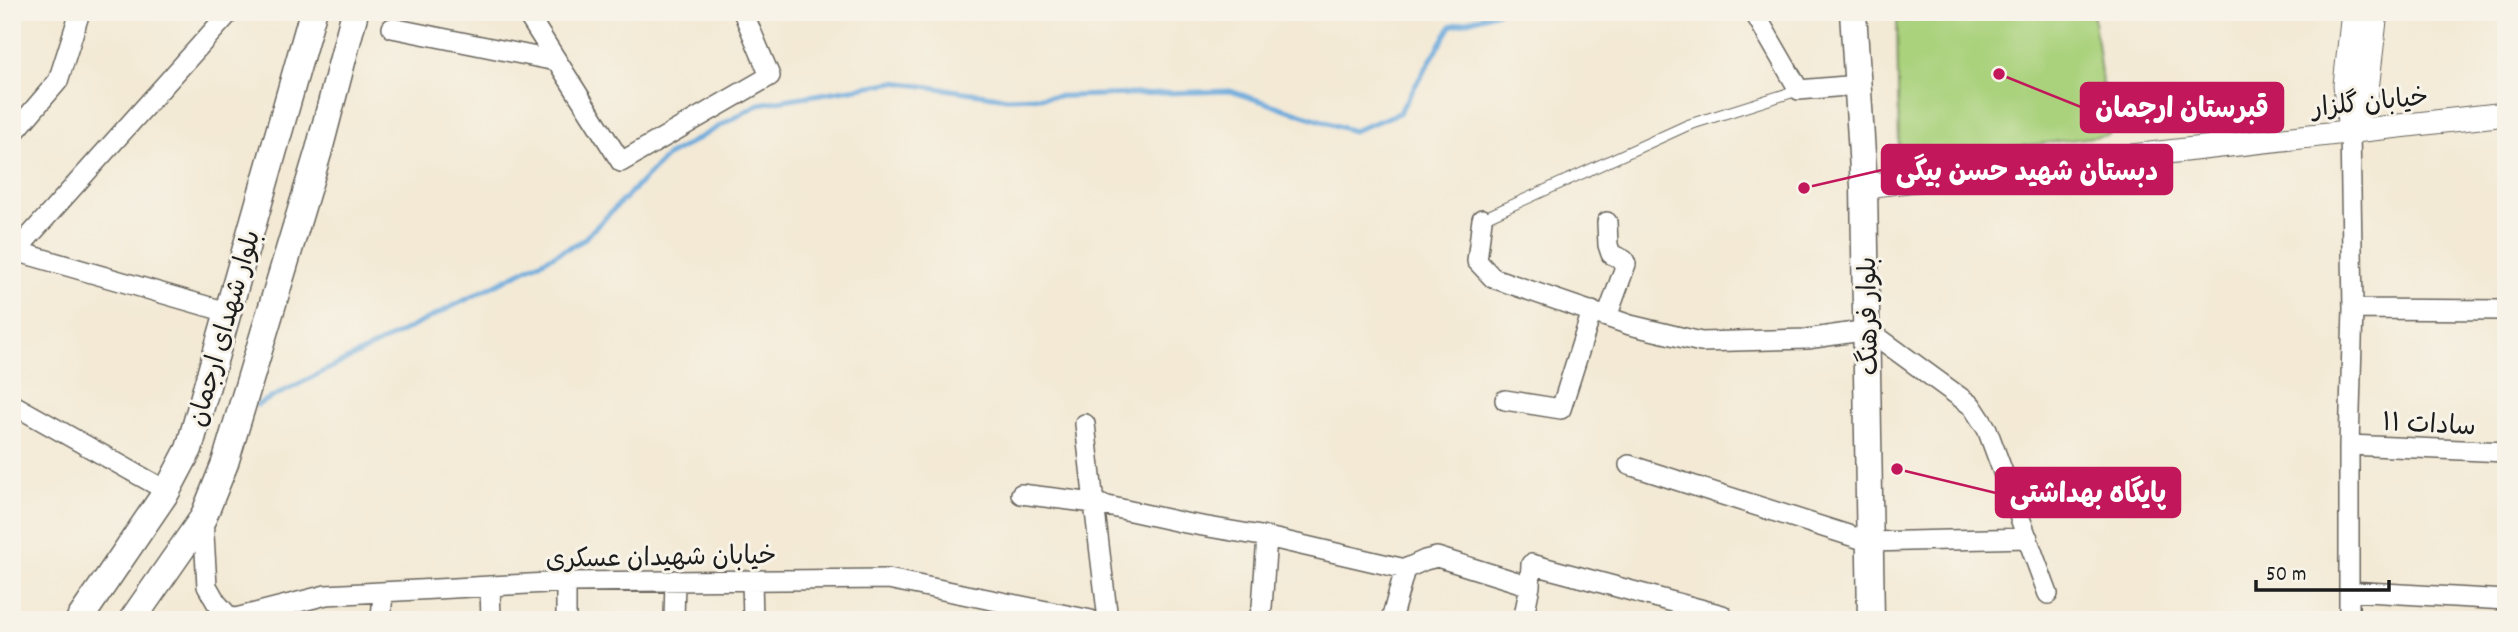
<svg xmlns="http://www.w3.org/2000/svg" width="2518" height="632" font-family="Dekko,'Playpen Sans Arabic',sans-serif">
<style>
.green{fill:#aad27d;stroke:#63774c;stroke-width:2}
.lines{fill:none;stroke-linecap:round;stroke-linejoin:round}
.stream{stroke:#69a8db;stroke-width:5}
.service-casing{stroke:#67645c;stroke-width:12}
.minor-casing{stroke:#67645c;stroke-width:22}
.tertiary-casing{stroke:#67645c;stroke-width:25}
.secondary-casing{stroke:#67645c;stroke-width:29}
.service{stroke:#fff;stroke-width:10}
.minor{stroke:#fff;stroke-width:19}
.tertiary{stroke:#fff;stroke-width:23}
.secondary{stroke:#fff;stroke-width:26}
.labels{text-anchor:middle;stroke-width:6;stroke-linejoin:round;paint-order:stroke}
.street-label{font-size:26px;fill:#1c1c1c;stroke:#f7f3e8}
.leader{fill:none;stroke:#c2185b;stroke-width:2.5}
.callout-dot{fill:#c2185b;stroke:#f7f3e8;stroke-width:2.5}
.callout{fill:#c2185b;stroke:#c2185b;stroke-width:2.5}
.callout-label{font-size:28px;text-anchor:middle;font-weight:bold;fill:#fff}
</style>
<rect width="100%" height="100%" fill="#f7f3e8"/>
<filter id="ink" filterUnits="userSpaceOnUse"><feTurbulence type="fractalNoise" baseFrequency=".0143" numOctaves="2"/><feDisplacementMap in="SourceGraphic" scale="14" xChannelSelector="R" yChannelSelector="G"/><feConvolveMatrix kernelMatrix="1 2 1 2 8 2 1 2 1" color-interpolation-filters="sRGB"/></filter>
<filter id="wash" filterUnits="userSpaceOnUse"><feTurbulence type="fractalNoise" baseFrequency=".00686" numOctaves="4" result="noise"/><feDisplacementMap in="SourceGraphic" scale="28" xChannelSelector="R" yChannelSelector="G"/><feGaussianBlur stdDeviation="1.57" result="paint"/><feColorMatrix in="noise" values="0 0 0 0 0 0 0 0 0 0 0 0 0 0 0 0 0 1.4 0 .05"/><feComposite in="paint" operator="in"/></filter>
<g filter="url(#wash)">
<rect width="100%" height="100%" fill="#f3e9d4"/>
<path class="green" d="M1897 12H2093L2109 135 1899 161Z"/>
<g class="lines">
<path class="stream" d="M257 405 582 241 667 156 759 104 895 82 1007 98 1230 91 1353 131 1399 113 1451 26 1498 12"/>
</g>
</g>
<g filter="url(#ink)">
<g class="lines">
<defs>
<path id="service" d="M1482 219 1688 125 1799 90"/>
<path id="minor" d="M526 12 621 162 770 76 743 12
M1754 12 1799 90 1858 85
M392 28 556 61
M12 135 58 81 80 12
M1482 219 1477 261 1493 278 1630 325 1701 342 1807 339 1868 330 1972 406 1987 429 2048 594
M12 250 227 312
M16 251 230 12
M2353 309 2506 310
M1607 317 1626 264 1624 260 1611 254 1608 245 1607 222
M1505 400 1561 409 1592 311
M12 404 167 491
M2349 445 2506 452
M1629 465 1870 542 2028 538
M1021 494 1094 503 1085 424
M203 518 207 586 216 602 231 619
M752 580 753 620
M490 586 491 620
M2349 591 2506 600
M228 620 326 595 566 582 888 579 1091 620
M381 620 383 592
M566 620V582
M674 620 675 580
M1108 620 1094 503 1185 523 1267 537 1405 569 1425 560 1437 557 1530 586
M1258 620 1262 607 1267 537
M1391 620 1405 569
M1523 620 1530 586 1531 564 1722 615 1723 620
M2349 620V445L2353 309 2350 131"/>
<path id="tertiary" d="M2350 131 2366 98 2376 12
M2350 131 2345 85 2353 12
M1864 186 2506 114"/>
<path id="secondary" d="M1853 12 1864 186 1871 620
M79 620 167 491 189 449 313 12
M132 620 203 518 225 463 319 150 355 12"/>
</defs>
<use href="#service" class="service-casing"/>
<use href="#minor" class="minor-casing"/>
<use href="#tertiary" class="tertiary-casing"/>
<use href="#secondary" class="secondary-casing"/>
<use href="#service" class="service"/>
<use href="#minor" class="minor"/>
<use href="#tertiary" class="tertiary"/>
<use href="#secondary" class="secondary"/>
</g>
</g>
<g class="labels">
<g class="street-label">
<text transform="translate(2370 101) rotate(-6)" y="9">خیابان گلزار</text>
<text transform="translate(1867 316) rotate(-91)" y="9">بلوار فرهنگ</text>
<text transform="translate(223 328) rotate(-74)" y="9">بلوار شهدای ارجمان</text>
<text transform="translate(2429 423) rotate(3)" y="9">سادات ۱۱</text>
<text transform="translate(661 556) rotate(-1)" y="9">خیابان شهیدان عسکری</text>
</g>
</g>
<path class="leader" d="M1999 74L2081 107M1804 188L1882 170M1897 469L1996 493"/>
<g class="callout-dot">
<circle cx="1999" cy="74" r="7"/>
<circle cx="1804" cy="188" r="7"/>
<circle cx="1897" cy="469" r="7"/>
</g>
<g class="callout">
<rect x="2081" y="83" width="202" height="49" rx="7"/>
<rect x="1882" y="145" width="290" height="49" rx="7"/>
<rect x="1996" y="468" width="184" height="49" rx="7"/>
</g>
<g class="callout-label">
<text x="2182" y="117">قبرستان ارجمان</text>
<text x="2027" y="180">دبستان شهید حسن بیگی</text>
<text x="2088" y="502">پایگاه بهداشتی</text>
</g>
<rect width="2518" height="632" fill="none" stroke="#f7f3e8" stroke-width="42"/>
<path d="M2256 580v10h133v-10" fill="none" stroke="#1c1c1c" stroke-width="3.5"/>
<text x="2266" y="580" font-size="21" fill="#1c1c1c" stroke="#f7f3e8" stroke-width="5" paint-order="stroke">50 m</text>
</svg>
